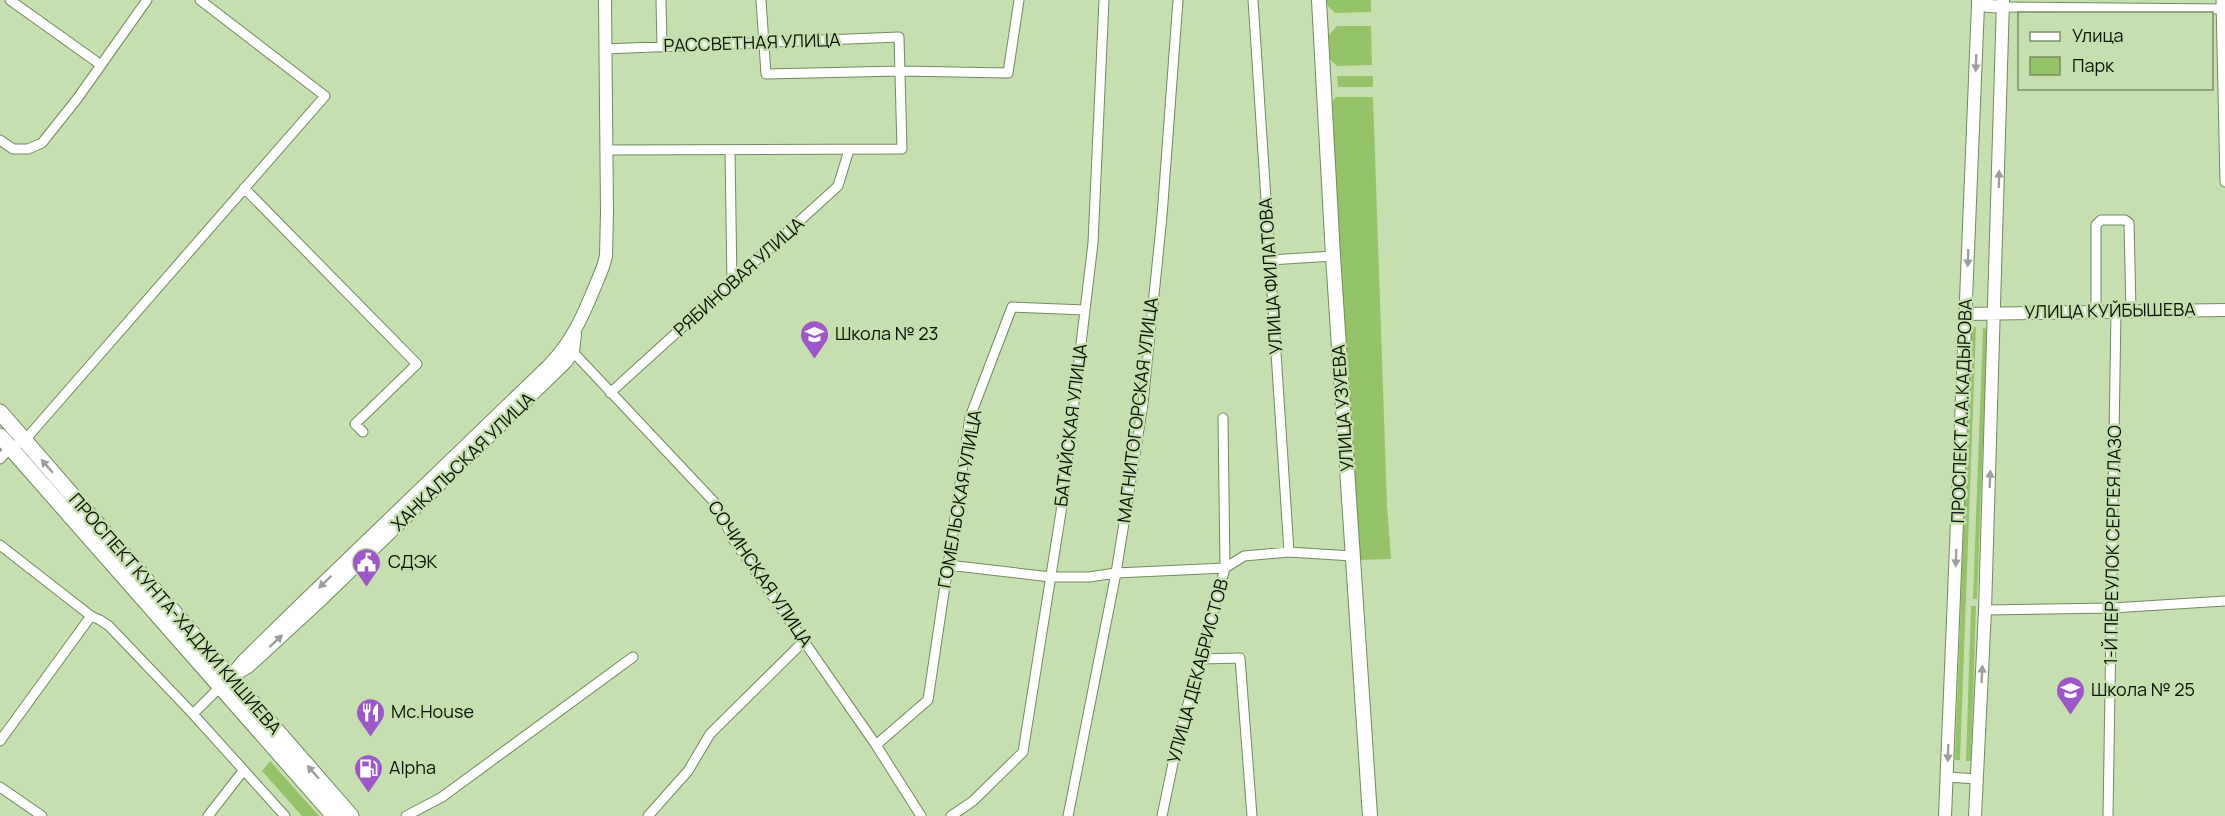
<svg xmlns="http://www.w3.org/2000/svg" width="2225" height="816" font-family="Manrope,sans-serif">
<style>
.green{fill:#95c369}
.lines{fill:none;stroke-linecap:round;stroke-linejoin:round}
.minor-casing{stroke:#718a5c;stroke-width:11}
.tertiary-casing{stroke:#718a5c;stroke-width:14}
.secondary-casing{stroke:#718a5c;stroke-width:16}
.primary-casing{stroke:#718a5c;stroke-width:17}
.minor{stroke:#fff;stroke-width:9}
.tertiary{stroke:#fff;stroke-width:12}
.secondary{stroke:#fff;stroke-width:14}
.primary{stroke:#fff;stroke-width:15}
.oneway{fill:#9da09a}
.labels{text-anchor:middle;stroke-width:5;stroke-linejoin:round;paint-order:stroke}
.street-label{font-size:18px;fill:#0a1203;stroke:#c5e0ae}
.poi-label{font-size:18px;fill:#0a1203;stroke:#c5e0ae;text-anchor:start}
</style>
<rect width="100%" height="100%" fill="#c5e0ae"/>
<path class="green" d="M1322 0H1371V12L1335 13Z
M1337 26H1371L1372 65 1337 66 1330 59 1329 35Z
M1337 76H1373V87H1338Z
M1335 97H1373L1387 505 1391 559 1357 560 1329 110Z
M1971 327H1976L1960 760H1955Z
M1983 328 1987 329 1977 599H1973Z
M1971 606H1976L1971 761H1966Z
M270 761 319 816H302L262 771Z"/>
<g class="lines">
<defs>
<path id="minor" d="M10 0 101 65
M661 0 662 47
M761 0 766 74 901 71 1008 73 1019 0
M1253 0 1289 552
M2221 0 2225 182
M2003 7 2225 9
M605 49 899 37 902 149 606 150
M0 140 13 149H28L42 143 77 99 147 0
M730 150 732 284
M244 188 417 364 355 424 363 432
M1269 260 1333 256
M2096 311V225L2101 220H2125L2129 223 2131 310
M573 352 717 505 733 539 876 745 921 816
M610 393 838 186 849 150
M0 459 10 448 25 440 325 96 200 0
M0 545 91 616
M948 565 1051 577H1089L1116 573 1225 568 1244 556 1289 552 1352 556
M1985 610 2112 608 2225 601
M1201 659 1240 658 1252 816
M193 714 221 686
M0 741 91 616 100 620 109 626 193 714 285 816
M876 745 928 700 970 417 1012 307 1085 310
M1947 777 1977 779
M0 787 42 816
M208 816 243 771
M406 816 442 797 633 657
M648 816 688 771 710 734 804 641
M951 816 973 801 1023 752 1061 512 1093 243 1104 0
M1068 816 1116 573 1143 404 1162 216 1178 0
M1162 816 1177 744 1225 568 1223 418
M2108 816 2116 311"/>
<path id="tertiary" d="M1978 0V5L2003 7
M1966 314 2225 310
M575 334 573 352 566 362 322 599 248 667 229 678 243 661 298 607 549 365C577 336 588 303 603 267L606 256 607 212 605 0
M1945 816 1978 5
M1975 816 1985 610 2003 0"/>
<path id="secondary" d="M1319 0 1333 256 1370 816"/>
<path id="primary" d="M0 412 351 816
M0 436 334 816"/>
</defs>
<use href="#minor" class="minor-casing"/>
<use href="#tertiary" class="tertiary-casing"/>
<use href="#secondary" class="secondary-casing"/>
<use href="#primary" class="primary-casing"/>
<use href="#minor" class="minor"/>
<use href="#tertiary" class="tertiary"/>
<use href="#secondary" class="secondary"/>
<use href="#primary" class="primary"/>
</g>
<defs><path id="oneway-solid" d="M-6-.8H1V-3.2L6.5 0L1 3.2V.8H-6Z" transform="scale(1.5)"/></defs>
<g class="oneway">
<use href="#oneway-solid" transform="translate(1976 63) rotate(92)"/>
<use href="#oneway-solid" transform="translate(1999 179) rotate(-89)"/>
<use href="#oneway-solid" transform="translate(1968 258) rotate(92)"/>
<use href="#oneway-solid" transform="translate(47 466) rotate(-131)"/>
<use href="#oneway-solid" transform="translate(1990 479) rotate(-88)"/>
<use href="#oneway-solid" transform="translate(1956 558) rotate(92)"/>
<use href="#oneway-solid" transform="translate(325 582) rotate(136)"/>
<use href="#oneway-solid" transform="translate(276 641) rotate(-43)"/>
<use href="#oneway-solid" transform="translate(1982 674) rotate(-87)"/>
<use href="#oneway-solid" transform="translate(1948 753) rotate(92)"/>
<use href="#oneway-solid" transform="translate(313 772) rotate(-131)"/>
</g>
<defs>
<symbol id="school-pin" viewBox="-11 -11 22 30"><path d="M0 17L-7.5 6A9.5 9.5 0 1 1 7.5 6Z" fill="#9f56ca" stroke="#c5e0ae"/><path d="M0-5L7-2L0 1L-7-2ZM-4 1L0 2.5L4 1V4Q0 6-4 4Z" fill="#fff"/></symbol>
<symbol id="civic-pin" viewBox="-11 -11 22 30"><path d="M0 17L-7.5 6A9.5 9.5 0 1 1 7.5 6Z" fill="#9f56ca" stroke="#c5e0ae"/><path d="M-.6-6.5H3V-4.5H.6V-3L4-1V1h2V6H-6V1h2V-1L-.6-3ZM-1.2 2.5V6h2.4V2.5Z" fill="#fff"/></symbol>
<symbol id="restaurant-pin" viewBox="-11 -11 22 30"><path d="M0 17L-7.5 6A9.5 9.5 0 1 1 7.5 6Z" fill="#9f56ca" stroke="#c5e0ae"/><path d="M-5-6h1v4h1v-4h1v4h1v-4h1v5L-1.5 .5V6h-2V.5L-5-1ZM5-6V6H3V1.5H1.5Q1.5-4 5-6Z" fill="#fff"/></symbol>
<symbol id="fuel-pin" viewBox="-11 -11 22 30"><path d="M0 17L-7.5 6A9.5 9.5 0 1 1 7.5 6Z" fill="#9f56ca" stroke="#c5e0ae"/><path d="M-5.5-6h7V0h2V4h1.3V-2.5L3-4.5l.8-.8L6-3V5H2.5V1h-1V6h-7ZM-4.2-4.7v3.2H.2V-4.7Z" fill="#fff"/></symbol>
</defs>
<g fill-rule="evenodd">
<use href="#school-pin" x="798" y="318" width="33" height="45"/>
<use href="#civic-pin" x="350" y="546" width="33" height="45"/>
<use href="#school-pin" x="2054" y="674" width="33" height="45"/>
<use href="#restaurant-pin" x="354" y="696" width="33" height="45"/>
<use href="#fuel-pin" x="352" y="752" width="33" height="45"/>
</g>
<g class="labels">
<g class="street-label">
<text transform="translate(752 43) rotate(-2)" y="6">РАССВЕТНАЯ УЛИЦА</text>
<text transform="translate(1271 276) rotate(-94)" y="6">УЛИЦА ФИЛАТОВА</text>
<text transform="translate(739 277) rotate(-42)" y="6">РЯБИНОВАЯ УЛИЦА</text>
<text transform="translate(2110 311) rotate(-1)" y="6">УЛИЦА КУЙБЫШЕВА</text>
<text transform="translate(1343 408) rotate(-94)" y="6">УЛИЦА УЗУЕВА</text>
<text transform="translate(1138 410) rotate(-83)" y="6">МАГНИТОГОРСКАЯ УЛИЦА</text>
<text transform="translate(1962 411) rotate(-88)" y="6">ПРОСПЕКТ А.А.КАДЫРОВА</text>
<text transform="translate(1071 425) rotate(-83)" y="6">БАТАЙСКАЯ УЛИЦА</text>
<text transform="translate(463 462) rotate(-44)" y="6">ХАНКАЛЬСКАЯ УЛИЦА</text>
<text transform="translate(960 499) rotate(-80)" y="6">ГОМЕЛЬСКАЯ УЛИЦА</text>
<text transform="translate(2113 545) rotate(-89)" y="6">1-Й ПЕРЕУЛОК СЕРГЕЯ ЛАЗО</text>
<text transform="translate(760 574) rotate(56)" y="6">СОЧИНСКАЯ УЛИЦА</text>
<text transform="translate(175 614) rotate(49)" y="6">ПРОСПЕКТ КУНТА-ХАДЖИ КИШИЕВА</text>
<text transform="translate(1198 671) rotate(-75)" y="6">УЛИЦА ДЕКАБРИСТОВ</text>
</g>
<g class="poi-label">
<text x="835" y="340">Школа № 23</text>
<text x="388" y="568">СДЭК</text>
<text x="2091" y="696">Школа № 25</text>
<text x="391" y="718">Mc.House</text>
<text x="389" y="774">Alpha</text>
</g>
</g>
<rect x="2018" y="12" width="195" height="78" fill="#c5e0ae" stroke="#7a8e6a" stroke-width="1.5"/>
<rect x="2030" y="32" width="30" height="9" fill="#ffffff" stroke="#7a8e6a" stroke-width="1.5"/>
<text x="2072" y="42" font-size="18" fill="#0a1203">Улица</text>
<rect x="2030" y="57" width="30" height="18" fill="#95c369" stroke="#7a8e6a" stroke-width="1.5"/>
<text x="2072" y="72" font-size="18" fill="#0a1203">Парк</text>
</svg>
